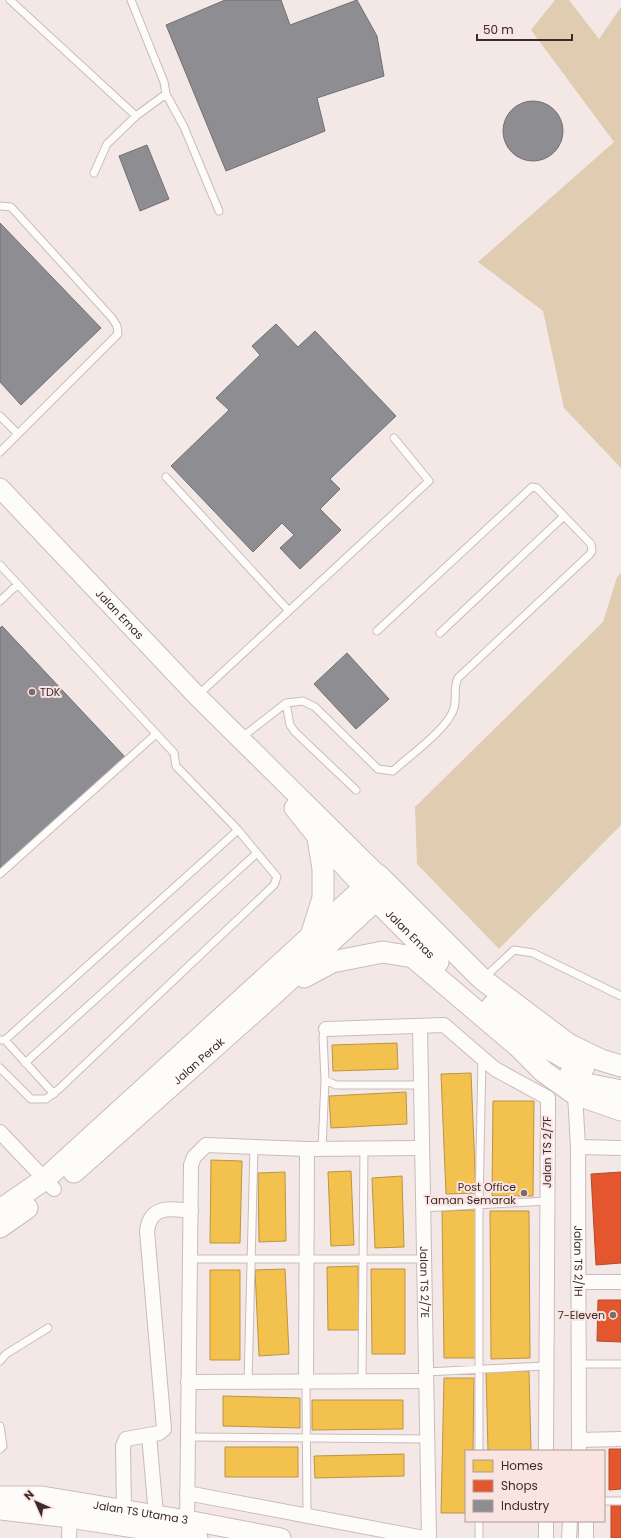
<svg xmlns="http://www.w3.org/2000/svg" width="621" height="1538" font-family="Poppins,sans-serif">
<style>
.green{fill:#e0ccb1}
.homes{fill:#f2c14e;stroke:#bc9443}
.shops{fill:#e4572e;stroke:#b24a2c}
.industry{fill:#8d8d92;stroke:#756f72}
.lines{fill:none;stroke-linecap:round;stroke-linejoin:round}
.lane-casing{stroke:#cabbba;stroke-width:9}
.street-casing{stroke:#cabbba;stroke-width:16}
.secondary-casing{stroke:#cabbba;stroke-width:21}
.primary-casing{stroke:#cabbba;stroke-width:23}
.lane{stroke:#fdfcfb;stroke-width:7}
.street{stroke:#fdfcfb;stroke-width:14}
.secondary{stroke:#fdfcfb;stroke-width:19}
.primary{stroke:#fdfcfb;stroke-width:21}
.poi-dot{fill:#7d6c6b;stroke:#f9e4e2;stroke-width:1.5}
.labels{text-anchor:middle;stroke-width:4;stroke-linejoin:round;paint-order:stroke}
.street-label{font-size:11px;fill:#3d2a28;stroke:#f9e4e2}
.poi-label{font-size:11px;fill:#3d2a28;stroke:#f9e4e2;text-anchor:end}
</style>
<rect width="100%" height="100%" fill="#f4e8e7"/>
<path class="green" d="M555 0H569L599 39 621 7V468L564 408 543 311 478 262 614 142 531 30Z
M621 573V825L499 949 417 864 415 807 603 622 617 577Z"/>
<path class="homes" d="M397 1043 398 1069 333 1071 332 1045Z
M471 1073 476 1193 446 1194 441 1074Z
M406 1092 407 1124 331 1128 329 1096Z
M493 1101H534L533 1196H492Z
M211 1160 242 1161 240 1243H210Z
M351 1171 354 1245 331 1246 328 1172Z
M285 1172 286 1241 259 1242 258 1173Z
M402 1176 404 1247 375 1248 372 1178Z
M476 1210 478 1358H444L442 1211Z
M490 1211H529L530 1358 491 1359Z
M358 1266 359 1330H328L327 1267Z
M285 1269 289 1354 259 1356 255 1270Z
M371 1269H405V1354H372Z
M210 1270H240V1360H210Z
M529 1371 531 1451H488L486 1372Z
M444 1378H474L473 1451H466V1513H441Z
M223 1396 300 1398V1428L223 1426Z
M312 1400H403V1429L312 1430Z
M225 1447H298V1477H225Z
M404 1454V1476L315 1478 314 1456Z"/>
<path class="shops" d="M621 1172V1263L596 1265 591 1174Z
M598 1300H621V1342L597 1341Z
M609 1449H621V1489L609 1490Z
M611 1502H621V1538H611Z"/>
<path class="industry" d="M225 0H281L290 25 357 0 377 36 384 76 317 98 325 131 226 171 166 25Z
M503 131a30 30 0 1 1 60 0a30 30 0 1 1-60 0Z
M147 145 169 199 140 211 119 156Z
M0 223 101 328 21 405 0 382Z
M276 324 298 347 315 331 396 416 330 479 340 489 320 509 341 530 300 569 280 548 294 535 282 523 253 552 171 466 229 410 216 398 260 355 252 346Z
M2 626 125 757 0 869V628Z
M347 653 389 699 356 729 314 684Z"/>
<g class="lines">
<defs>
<path id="lane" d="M10 0 136 116 166 94
M131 0 164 82 166 94 184 127 219 211
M94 173 107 144 136 116
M0 206 11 207 112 318 117 326 118 334 0 452
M0 416 18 434
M166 477 289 611
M0 565 174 753 176 766 238 830 277 877 274 885 59 1089 46 1099H31L0 1068
M0 601 18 584
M440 633 564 516
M197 696 429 481 394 438
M286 703 290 725 295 732 356 790
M241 738 286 703 303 701 315 707 378 769 393 771C409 756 449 728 454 708 457 698 453 688 458 678L589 555 592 551 591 544 537 488 532 487 377 631
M0 874 156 734
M484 978 514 950 533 953 621 996
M326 1029 323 1036 325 1080 336 1085H421
M0 1040H5L238 830
M5 1040 54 1094
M25 1063 257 853
M322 1149 325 1080
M423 1208 547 1201
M190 1259H424
M0 1361 6 1354 48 1328
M579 1364H621
M426 1372 545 1366
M362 1381 364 1148
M248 1382 254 1147
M306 1382 307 1516
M0 1426 3 1446 0 1449
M188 1437 427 1439
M479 1451V1205L482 1058
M604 1501H621
M479 1538V1521"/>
<g id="street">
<path id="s1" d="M420 1026 429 1538"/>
<path d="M326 1029 444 1025 495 1069 548 1098 546 1451"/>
<path id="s2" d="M575 1094 578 1147 579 1451"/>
<path d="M0 1132 54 1189"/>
<path d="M578 1147 621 1148"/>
<path d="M578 1282H621"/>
<path d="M188 1382 426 1381"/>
<path d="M306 1382 307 1149 422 1148"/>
<path d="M149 1435 156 1515"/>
<path d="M579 1440 621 1439"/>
<path d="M187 1493 424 1538"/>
<path d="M124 1509 123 1446 126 1439 159 1433 164 1429 147 1231C150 1205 171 1208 191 1211"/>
<path d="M546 1521V1538"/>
<path d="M586 1521V1538"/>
<path d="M187 1529 191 1165 194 1157 206 1145 307 1149"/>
<path d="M69 1538 70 1518"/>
<path d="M569 1538 570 1521"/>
</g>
<g id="secondary">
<path id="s3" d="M0 488 197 696 378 875"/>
<path d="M294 808 318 838 364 888"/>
<path id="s4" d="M0 1496H42L187 1520 281 1538"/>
<path d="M0 1510 70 1518 198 1538"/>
</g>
<g id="primary">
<path id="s5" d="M367 891 438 962"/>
<path d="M311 936 323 898V869L318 838"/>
<path d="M304 977 332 962 383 952 413 957 520 1048 544 1072 575 1094 621 1110"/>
<path d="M492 1006C522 1030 549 1052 584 1067"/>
<path d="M569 1076 586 1084 621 1091"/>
<path id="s6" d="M74 1172 275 993 390 887"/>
<path d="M0 1210 45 1179 378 875 482 979 568 1044 601 1060 621 1066"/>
<path d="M0 1227 27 1208"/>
</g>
</defs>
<use href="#lane" class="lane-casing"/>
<use href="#street" class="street-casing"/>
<use href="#secondary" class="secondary-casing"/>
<use href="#primary" class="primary-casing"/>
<use href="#lane" class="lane"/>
<use href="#street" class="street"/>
<use href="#secondary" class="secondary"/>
<use href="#primary" class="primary"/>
</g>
<g class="poi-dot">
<circle cx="32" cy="692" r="4"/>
<circle cx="524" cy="1193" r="4"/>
<circle cx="613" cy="1315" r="4"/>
</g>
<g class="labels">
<g class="street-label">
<text dy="4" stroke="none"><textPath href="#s3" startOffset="174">Jalan Emas</textPath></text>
<text dy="4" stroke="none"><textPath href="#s5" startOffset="61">Jalan Emas</textPath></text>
<text dy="4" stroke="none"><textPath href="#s6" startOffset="167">Jalan Perak</textPath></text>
<text transform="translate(547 1152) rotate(-90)" y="4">Jalan TS 2/7F</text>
<text dy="4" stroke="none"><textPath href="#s2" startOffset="167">Jalan TS 2/1H</textPath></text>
<text dy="4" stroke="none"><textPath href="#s1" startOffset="256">Jalan TS 2/7E</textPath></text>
<text dy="4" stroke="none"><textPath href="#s4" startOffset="142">Jalan TS Utama 3</textPath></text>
</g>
<g class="poi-label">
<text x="40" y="696" text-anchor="start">TDK</text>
<text x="516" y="1191">Post Office<tspan x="516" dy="13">Taman Semarak</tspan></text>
<text x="605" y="1319">7-Eleven</text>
</g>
</g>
<rect x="465" y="1450" width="140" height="72" fill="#f9e4e2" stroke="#ae9a98"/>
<rect x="473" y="1460" width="20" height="12" fill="#f2c14e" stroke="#ae9a98"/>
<text x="501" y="1470" font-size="12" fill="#3d2a28">Homes</text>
<rect x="473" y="1480" width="20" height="12" fill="#e4572e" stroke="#ae9a98"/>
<text x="501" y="1490" font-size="12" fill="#3d2a28">Shops</text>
<rect x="473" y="1500" width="20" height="12" fill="#8d8d92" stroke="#ae9a98"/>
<text x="501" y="1510" font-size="12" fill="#3d2a28">Industry</text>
<g transform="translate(36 1502) rotate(315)" stroke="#f9e4e2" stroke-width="3" paint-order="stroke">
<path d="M0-3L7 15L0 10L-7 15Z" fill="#3d2a28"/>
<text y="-6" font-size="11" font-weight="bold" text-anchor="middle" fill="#3d2a28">N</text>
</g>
<path d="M477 34v6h95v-6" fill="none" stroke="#3d2a28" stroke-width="2"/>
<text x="483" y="34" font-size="12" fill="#3d2a28" stroke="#f9e4e2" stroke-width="3" paint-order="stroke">50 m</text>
</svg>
